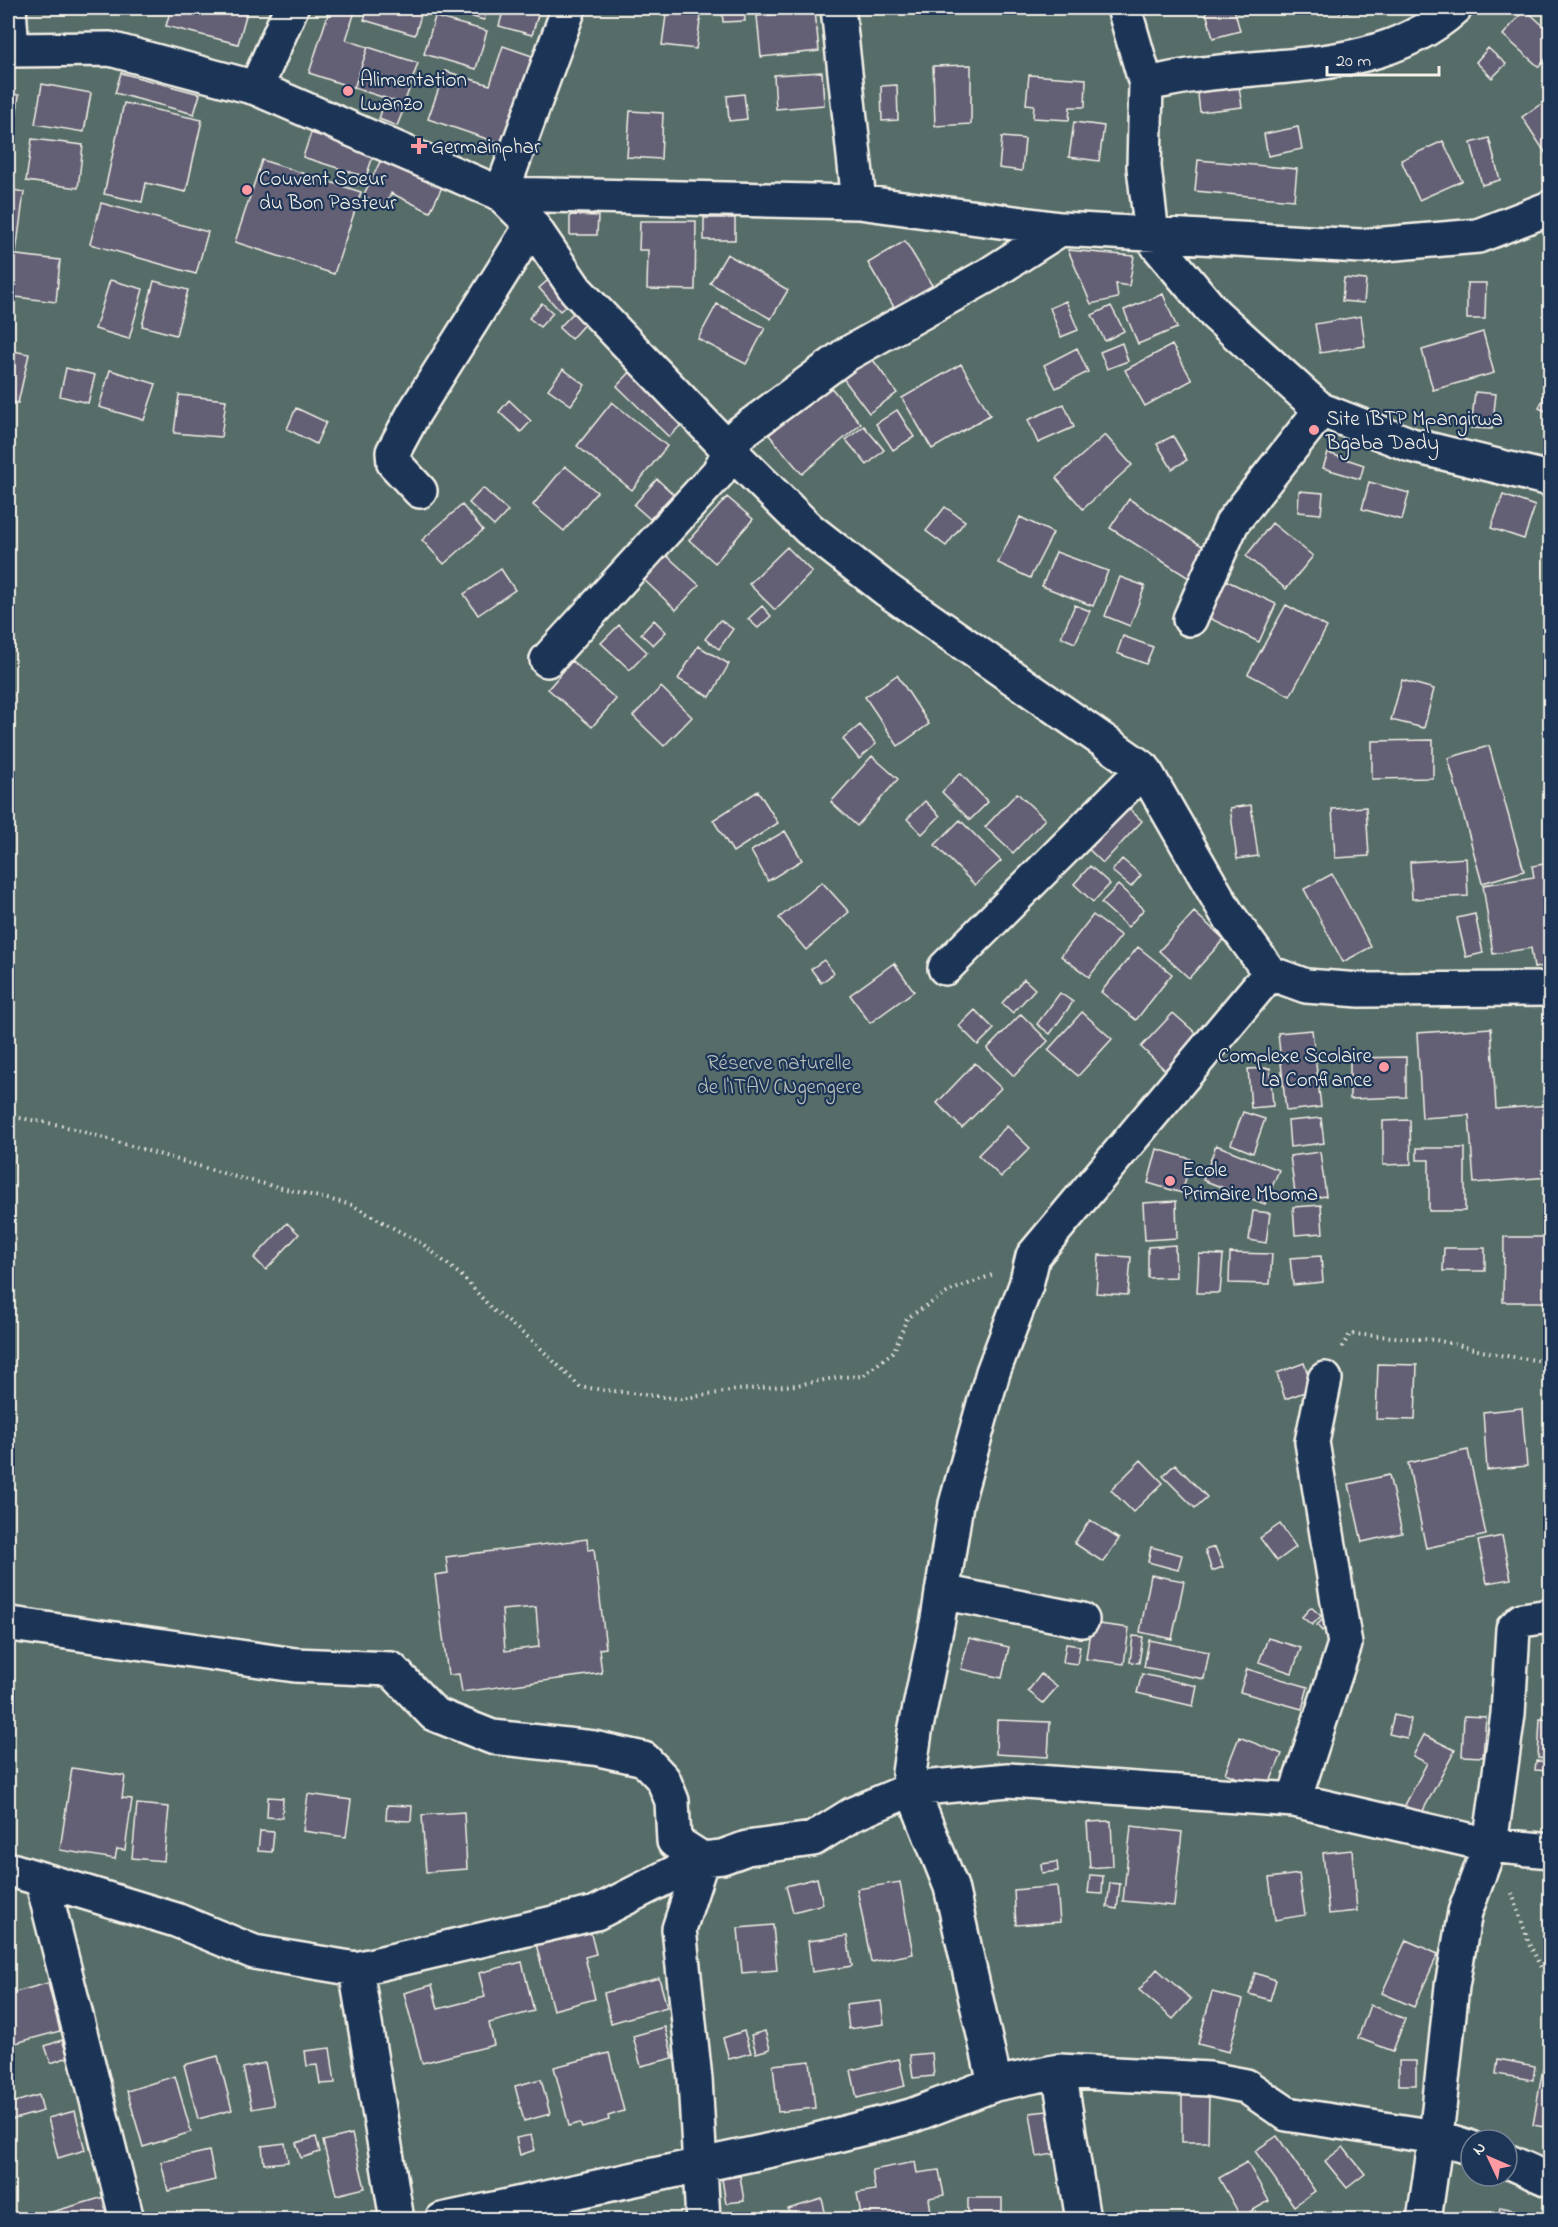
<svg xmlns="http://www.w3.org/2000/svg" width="1558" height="2227" font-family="'Indie Flower',sans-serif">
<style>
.green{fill:#556c68;stroke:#a4aea8;stroke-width:1.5;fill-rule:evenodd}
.building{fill:#635e74;stroke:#f4f1e8;stroke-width:1.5;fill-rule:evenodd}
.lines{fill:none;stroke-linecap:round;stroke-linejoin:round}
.street-casing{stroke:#f4f1e8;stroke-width:38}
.path{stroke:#f4f1e8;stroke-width:4;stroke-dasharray:1.5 4.5;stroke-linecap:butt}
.street{stroke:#1d3557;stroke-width:33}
.poi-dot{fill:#ff9aa2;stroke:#1d3557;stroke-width:2}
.labels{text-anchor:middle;stroke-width:4.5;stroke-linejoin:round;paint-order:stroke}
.poi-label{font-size:21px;fill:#f4f1e8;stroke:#1d3557;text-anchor:start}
.park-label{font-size:21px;fill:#bcc2bb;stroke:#1d3557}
</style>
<rect width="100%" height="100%" fill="#2b3d5d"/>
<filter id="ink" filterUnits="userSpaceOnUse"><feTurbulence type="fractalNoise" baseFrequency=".0167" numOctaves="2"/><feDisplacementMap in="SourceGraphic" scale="12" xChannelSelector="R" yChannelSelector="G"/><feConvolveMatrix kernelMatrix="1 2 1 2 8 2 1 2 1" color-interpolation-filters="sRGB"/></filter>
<g filter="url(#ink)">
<path class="green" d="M8 8H1550V2219L8 2220ZM1471 2140H1507V2176H1471Z"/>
<path class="building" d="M171 8H248L238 44 166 26Z
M330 8H356L346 40 368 47 354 88 309 73Z
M368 8H423L415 35 364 20Z
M449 8H487L484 20 448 10Z
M504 8H540L532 35 499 26Z
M667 8H702L696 49 662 45Z
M722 8H744L745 21 723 22Z
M1205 8H1234L1240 31 1213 38Z
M1338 8H1359L1341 15Z
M1525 9 1550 32V54L1539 67 1503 35Z
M815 11 819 51 761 57 757 16Z
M435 17 487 31 476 69 424 54Z
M503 46 535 57 505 145 428 119 445 71 490 85Z
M368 47 418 63 404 104 354 88Z
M1488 48 1506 64 1492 78 1476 62Z
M971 65V124L935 126 933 66Z
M822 72 824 105 776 109 774 75Z
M121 73 200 94 194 114 115 93Z
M1029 75 1086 79 1085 107H1070L1069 120 1033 118 1034 105 1026 104Z
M1238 80 1242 107 1200 112 1197 86Z
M42 84 91 93 84 132 35 124Z
M897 85 898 120 882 121 881 86Z
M8 93 19 95 14 135H8Z
M744 94 747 119 729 121 727 96Z
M1550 98V160L1522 117Z
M385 101 404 108 397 126 379 119Z
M124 103 202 120 186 192 146 183 142 202 104 194Z
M630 111 663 113 661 159 627 157Z
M1074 122 1104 126 1099 161 1069 157Z
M1298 127 1302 149 1268 156 1264 134Z
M311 133 374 153 366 177 303 157Z
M1002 137 1025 139 1022 171 999 168Z
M1489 138 1500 180 1482 185 1471 143Z
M32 139 83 145 78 188 26 181Z
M1443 141 1462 181 1419 200 1401 160Z
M382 158 442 187 430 212 391 193 385 207 363 196Z
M262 160 361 192 334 274 235 242Z
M1198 160 1297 169 1294 200 1195 191Z
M8 189 24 192 16 253 8 252Z
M101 203 208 232 196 274 90 244Z
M570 215 598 216 597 235H570Z
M704 218H735V240H704Z
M640 221H696L695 290 647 289 648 250H639Z
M905 241 933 287 895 309 868 263Z
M1068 250 1134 256 1129 286 1116 284 1118 298 1091 304Z
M8 254 60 260 56 302 8 296Z
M727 254 788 290 771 319 710 283Z
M554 275 574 298 560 311 539 288Z
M1344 278 1366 280 1364 303 1342 301Z
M110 280 143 289 129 339 95 329Z
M154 281 188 290 176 335 142 326Z
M1467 283H1486L1485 319H1467Z
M1163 294 1177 328 1138 344 1124 310Z
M1066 301 1078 330 1061 337 1050 308Z
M542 303 553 313 540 327 529 318Z
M717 304 765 328 746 364 698 339Z
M1111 306 1124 331 1105 341 1092 315Z
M576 310 588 320 571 339 559 328Z
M1361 316 1365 346 1320 353 1315 324Z
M1483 332 1494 373 1433 390 1422 350Z
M1122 343 1128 361 1107 369 1100 352Z
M1172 345 1192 380 1145 406 1125 370Z
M1077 348 1088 372 1056 388 1044 365Z
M8 350 29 354 18 403 8 401Z
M868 353 897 393 869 413 839 373Z
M961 364 990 415 932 449 902 398Z
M637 365 689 417 669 437 617 386Z
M66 368 95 375 88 403 60 396Z
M563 369 585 385 571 405 548 389Z
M110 370 156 384 144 420 99 407Z
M1550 383V413L1539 408Z
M829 385 861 424 802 474 769 435Z
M1475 392 1496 394 1492 429 1471 428Z
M179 395 226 400 221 437 174 433Z
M509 400 531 421 521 432 499 412Z
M612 402 667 446 632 490 577 446Z
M1064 404 1074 427 1038 443 1028 420Z
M296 408 326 422 316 444 287 429Z
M897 410 914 437 893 450 876 424Z
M864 426 884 450 867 465 846 440Z
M1105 435 1132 465 1083 509 1056 478Z
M1173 436 1187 460 1172 469 1157 444Z
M1328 453 1364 465 1360 479 1323 468Z
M565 466 597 492 564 531 533 505Z
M657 479 673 494 650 519 634 505Z
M1369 482 1409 493 1402 520 1362 509Z
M483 488 508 511 494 526 469 503Z
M1299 491 1323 493 1321 514 1298 512Z
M1503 495 1535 506 1524 539 1491 528Z
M727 497 753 519 715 563 689 540Z
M1129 499 1210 551 1192 580 1110 528Z
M462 505 483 530 444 564 422 540Z
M945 507 965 521 946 546 926 531Z
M1020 517 1053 533 1030 578 998 563Z
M1272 523 1313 556 1286 589 1246 556Z
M787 547 812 572 775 610 749 584Z
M1056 552 1108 571 1093 606 1042 586Z
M665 554 699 585 676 610 642 578Z
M501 569 515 590 478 615 464 594Z
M1120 577 1145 586 1130 626 1105 616Z
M1225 580 1276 604 1259 642 1207 617Z
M1075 605 1090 611 1075 643 1061 637Z
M1286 605 1327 627 1290 696 1248 674Z
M762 606 771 616 758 628 748 619Z
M654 620 666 632 653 645 641 634Z
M720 620 733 629 719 649 705 639Z
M619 625 647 652 630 670 601 643Z
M1123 636 1153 647 1146 664 1117 653Z
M698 646 729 664 710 697 678 679Z
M572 661 616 699 592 727 548 689Z
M897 675 929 724 898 746 865 697Z
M1402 680 1434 689 1424 728 1391 720Z
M661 687 692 717 664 746 633 716Z
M860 725 876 744 859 759 843 739Z
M1433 740V778L1372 779V741Z
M1489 746 1524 871 1482 883 1448 758Z
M872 756 898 779 857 826 831 802Z
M960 773 988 802 970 820 942 792Z
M758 791 778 823 733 852 713 820Z
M1017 793 1045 819 1013 853 985 827Z
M1118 798 1142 821 1103 863 1079 840Z
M925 801 940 816 922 834 907 819Z
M1251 805 1258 856 1237 859 1230 808Z
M1366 807 1369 856 1335 858 1332 809Z
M960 820 1001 861 975 885 935 845Z
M785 831 802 860 768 881 751 851Z
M1466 858 1468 896 1412 899 1410 862Z
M1122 859 1141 875 1131 887 1112 871Z
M1550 863V965L1534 968 1531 948 1493 954 1483 885 1534 877 1532 866Z
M1090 866 1110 884 1093 902 1074 884Z
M1332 874 1371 947 1343 962 1304 889Z
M822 882 849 912 806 950 779 918Z
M1118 885 1144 909 1128 927 1101 903Z
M1194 912 1224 939 1189 978 1159 951Z
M1475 914 1483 953 1466 957 1457 918Z
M1093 915 1121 936 1089 977 1061 956Z
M1138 947 1172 974 1136 1020 1101 992Z
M824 960 834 973 821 983 811 969Z
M894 963 914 991 870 1023 850 995Z
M1024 979 1035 989 1013 1013 1002 1003Z
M1060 993 1073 1002 1050 1034 1037 1024Z
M975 1010 994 1029 978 1045 959 1026Z
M1082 1012 1112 1039 1078 1076 1048 1050Z
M1173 1013 1198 1035 1165 1070 1141 1047Z
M1021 1014 1048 1041 1014 1076 987 1049Z
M1491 1028 1496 1109 1550 1105V1177L1474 1183 1469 1115 1422 1118 1417 1033Z
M1312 1030 1321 1107 1286 1111 1278 1033Z
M1406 1057V1097L1350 1099V1058Z
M975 1063 1001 1088 962 1128 937 1103Z
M1270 1068 1273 1106 1251 1108 1248 1069Z
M1243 1112 1265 1119 1253 1153 1231 1144Z
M1321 1118 1324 1143 1290 1147 1288 1121Z
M1410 1120 1411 1164 1383 1165V1121Z
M1007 1126 1030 1148 1001 1177 978 1155Z
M1216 1145 1279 1170 1265 1204 1203 1180Z
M1417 1148H1465V1211H1429V1160H1417Z
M1157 1149 1191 1159 1182 1193 1148 1183Z
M1320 1152 1326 1196 1296 1200 1290 1156Z
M1176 1201 1177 1238 1145 1240 1143 1203Z
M1321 1205 1323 1233 1295 1235 1293 1207Z
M1253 1211 1270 1213 1266 1243 1249 1240Z
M287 1223 299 1234 266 1270 254 1258Z
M1504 1237H1549V1302H1503Z
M1175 1245 1176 1277 1148 1278V1247Z
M1444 1248H1485V1271H1443Z
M1230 1253 1272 1254 1270 1284 1229 1283Z
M1199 1254 1223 1255 1220 1293H1197Z
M1099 1255 1131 1257 1128 1295 1096 1293Z
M1321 1256 1323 1282 1293 1285 1290 1258Z
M1304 1363 1313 1389 1285 1399 1277 1373Z
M1378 1364 1417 1365 1415 1420 1376 1419Z
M1522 1408 1527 1466 1487 1470 1483 1412Z
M1468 1450 1486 1535 1426 1548 1408 1463Z
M1141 1460 1163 1483 1133 1512 1111 1490Z
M1175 1464 1207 1497 1195 1508 1163 1476Z
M1389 1475 1402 1533 1362 1542 1349 1484Z
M1090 1520 1119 1539 1103 1562 1074 1543Z
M1280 1524 1296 1547 1277 1561 1260 1538Z
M1502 1536 1511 1579 1487 1583 1478 1541Z
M587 1539 588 1550 594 1549 606 1648 599 1649 602 1673 462 1692 459 1674 448 1675 435 1575 448 1573 446 1557ZM536 1607 539 1647 505 1651 502 1610Z
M1151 1547 1182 1555 1178 1570 1148 1562Z
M1215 1547 1223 1567 1212 1571 1205 1550Z
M1151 1575 1184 1581 1172 1639 1140 1632Z
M1311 1607 1321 1616 1312 1625 1302 1617Z
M1327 1615 1333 1620 1322 1631 1317 1625Z
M1091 1623 1129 1628 1124 1664 1086 1659Z
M1133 1636 1143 1637 1139 1663 1130 1662Z
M969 1638 1009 1647 1002 1678 961 1669Z
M1268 1638 1301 1648 1292 1673 1259 1662Z
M1149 1640 1209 1652 1204 1679 1144 1667Z
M1066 1644 1080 1646 1077 1664 1063 1662Z
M1247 1669 1308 1687 1302 1709 1240 1692Z
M1041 1674 1057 1687 1043 1703 1028 1691Z
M1142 1674 1197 1686 1193 1706 1137 1693Z
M1394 1715 1411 1719 1407 1738 1389 1734Z
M1464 1716 1486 1717 1483 1757 1462 1756Z
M1540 1719 1550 1720V1759L1538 1758Z
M997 1720 1050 1722 1048 1757 996 1754Z
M1424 1735 1455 1750 1418 1820 1402 1811 1427 1763 1413 1756Z
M1239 1737 1282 1754 1267 1789 1225 1773Z
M1536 1761 1550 1762V1771L1535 1770Z
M72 1768 125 1776 122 1798 132 1799 125 1850 117 1849 115 1859 60 1850Z
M308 1794 351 1800 346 1837 303 1831Z
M268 1797 283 1798 282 1818 267 1817Z
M137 1804 169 1807 164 1861 132 1858Z
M387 1805 412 1806 411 1821 386 1820Z
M464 1812 467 1869 426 1872 422 1815Z
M1111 1821 1113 1866 1090 1868 1087 1822Z
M1131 1826 1182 1832 1174 1906 1123 1901Z
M260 1831 274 1832 272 1852 258 1851Z
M1352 1850 1357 1911 1329 1914 1323 1853Z
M1057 1862 1058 1871 1042 1873 1041 1864Z
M1299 1874 1305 1915 1275 1920 1269 1878Z
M1090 1875 1103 1876 1102 1894 1088 1893Z
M817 1878 823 1904 793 1912 786 1886Z
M900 1882 913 1954 871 1962 857 1889Z
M1110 1883 1120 1884 1117 1909 1107 1907Z
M1057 1886 1060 1922 1016 1925 1014 1890Z
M773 1925 777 1970 742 1973 738 1928Z
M590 1930 596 1954 585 1957 595 1999 553 2010 536 1944Z
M847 1936 852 1966 812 1972 808 1941Z
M1406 1940 1438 1954 1414 2007 1382 1993Z
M522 1962 534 2011 489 2023 494 2045 422 2063 404 1993 432 1985 438 2009 485 1997 479 1973Z
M1157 1969 1191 1999 1173 2019 1139 1990Z
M1255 1973 1276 1980 1270 2000 1249 1994Z
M659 1978 667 2007 611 2023 604 1993Z
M48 1983 60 2031 8 2045V1994Z
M1212 1992 1243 2000 1229 2052 1198 2044Z
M881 2001 884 2024 849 2029 846 2005Z
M1370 2005 1405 2019 1393 2051 1358 2038Z
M665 2027 673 2058 641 2066 633 2036Z
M744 2031 751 2053 729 2059 723 2038Z
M765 2031 770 2049 756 2053 751 2035Z
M62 2040 68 2057 51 2063 45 2046Z
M330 2048 335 2083 320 2084 317 2065 307 2066 305 2051Z
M609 2053 624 2111 608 2116 609 2120 582 2128 580 2123 569 2126 554 2067Z
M932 2053 934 2076 913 2078 910 2055Z
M218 2056 232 2110 198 2119 184 2065Z
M899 2059 905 2086 857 2098 851 2070Z
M1498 2059 1535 2066 1533 2080 1496 2074Z
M810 2061 815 2108 778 2112 773 2065Z
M1399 2061H1416V2085H1399Z
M265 2063 274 2105 252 2109 243 2068Z
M1543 2068 1550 2069V2128L1533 2125Z
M175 2076 191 2132 143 2147 127 2091Z
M541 2079 550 2114 524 2121 515 2086Z
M1182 2094H1209L1208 2142H1182Z
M39 2095 43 2111 11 2120 8 2104Z
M75 2111 85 2150 58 2158 48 2118Z
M1047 2111 1054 2154 1037 2157 1030 2113Z
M352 2134 365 2188 336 2195 323 2141Z
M531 2135 535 2150 520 2155 516 2138Z
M1277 2136 1315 2191 1294 2206 1255 2151Z
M316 2137 320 2152 301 2158 296 2143Z
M285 2143 288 2162 264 2164 262 2146Z
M1343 2147 1365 2174 1347 2188 1325 2161Z
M209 2151 215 2180 168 2191 161 2162Z
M915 2162 917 2173 939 2170 944 2195 929 2198 932 2220H862L857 2193 875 2190 872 2170Z
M1247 2162 1269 2201 1241 2217 1219 2178Z
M740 2176 744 2201 726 2203 722 2179Z
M104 2197 110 2220H55L52 2212Z
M968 2198H1002V2220H968Z
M822 2199 827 2220H791L788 2209Z
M1500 2207 1530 2213 1529 2220H1498Z"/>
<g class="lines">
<defs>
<path id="street" d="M9 8 12 50
M838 8 859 202
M1124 8 1146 84
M1455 8C1385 72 1283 62 1196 75 1179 77 1163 81 1146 84L1144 167 1152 235 1158 246 1215 314 1321 410 1411 445 1550 479
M8 50 110 49 256 88 501 194 859 202 1060 229 1361 246 1478 236 1550 208
M256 88 291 8
M501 194 532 225 576 290 730 451 809 529 887 590 1144 769 1226 912 1270 973 1306 986 1360 990 1550 989
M501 194 569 8
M420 491 394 463 393 452 414 413 532 225
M1190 619 1232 523 1321 410
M547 660 718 473 739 434 847 354 990 274 1060 229
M945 968 1144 769
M942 1592 1082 1620
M8 1626 11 1624 295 1665 391 1669 434 1714 492 1737 594 1748 644 1759 663 1779 672 1801 674 1841 702 1859 679 1929 695 2079 703 2220
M1294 1800 1345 1644 1312 1442 1325 1379
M8 1869 176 1920 254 1952 356 1969 596 1913 702 1859 722 1857 747 1848 813 1839 853 1814 912 1789 1008 1780 1294 1800 1490 1845 1550 1851
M42 1880 127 2220
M356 1969 397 2220
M1059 2071 1083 2220
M995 2084 951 1887 912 1789 909 1773 915 1732 938 1619 956 1504 993 1372 1026 1285 1033 1256 1270 973
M1507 2161 1550 2180
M442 2220 809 2142 911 2116 995 2084 1059 2071 1209 2079 1246 2086 1287 2114 1436 2137 1471 2148
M1424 2220 1436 2137 1452 1986 1465 1912 1490 1845 1508 1714 1513 1629 1522 1620 1550 1616"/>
</defs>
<use href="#street" class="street-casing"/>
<path class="path" d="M8 1116 60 1125 236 1177 352 1205 424 1245 463 1277 492 1309 534 1342 580 1387 681 1399 737 1390 797 1385 840 1377 863 1376 894 1351 907 1318 950 1291 992 1275
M1342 1347 1350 1334 1436 1340 1499 1355 1550 1362
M1512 1893 1529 1943 1550 1986"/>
<use href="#street" class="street"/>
</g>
</g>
<g class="poi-dot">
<circle cx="348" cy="91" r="6"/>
<path d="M416 137h6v6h6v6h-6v6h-6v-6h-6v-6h6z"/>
<circle cx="247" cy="190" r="6"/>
<circle cx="1314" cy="430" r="6"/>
<circle cx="1384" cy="1067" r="6"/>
<circle cx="1170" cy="1181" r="6"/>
</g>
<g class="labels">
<g class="poi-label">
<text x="360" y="86">Alimentation<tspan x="360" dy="24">Lwanzo</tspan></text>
<text x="431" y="153">Germainphar</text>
<text x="259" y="185">Couvent Soeur<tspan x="259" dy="24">du Bon Pasteur</tspan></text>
<text x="1326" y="425">Site IBTP Mpangirwa<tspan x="1326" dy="24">Bgaba Dady</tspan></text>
<text x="1372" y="1062" text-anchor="end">Complexe Scolaire<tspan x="1372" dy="24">La Confiance</tspan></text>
<text x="1182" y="1176">Ecole<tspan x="1182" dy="24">Primaire Mboma</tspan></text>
</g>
<g class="park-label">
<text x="779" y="1069">Réserve naturelle<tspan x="779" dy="24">de l'ITAV (Ngengere</tspan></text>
</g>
</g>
<rect width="1558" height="2227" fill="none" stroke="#1d3557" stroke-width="30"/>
<rect x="15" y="15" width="1528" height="2197" fill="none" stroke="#f4f1e8" stroke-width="2" filter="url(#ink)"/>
<g transform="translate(1489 2158) rotate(314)"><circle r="28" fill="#1d3557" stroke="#738091" stroke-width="1.5"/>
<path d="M0-4.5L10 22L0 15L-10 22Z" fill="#ff9aa2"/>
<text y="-9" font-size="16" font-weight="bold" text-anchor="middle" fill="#f4f1e8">N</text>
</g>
<path d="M1327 66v9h112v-9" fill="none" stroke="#f4f1e8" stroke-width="3"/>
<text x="1336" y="66" font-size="18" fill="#f4f1e8" stroke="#1d3557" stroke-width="4.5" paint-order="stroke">20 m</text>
</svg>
